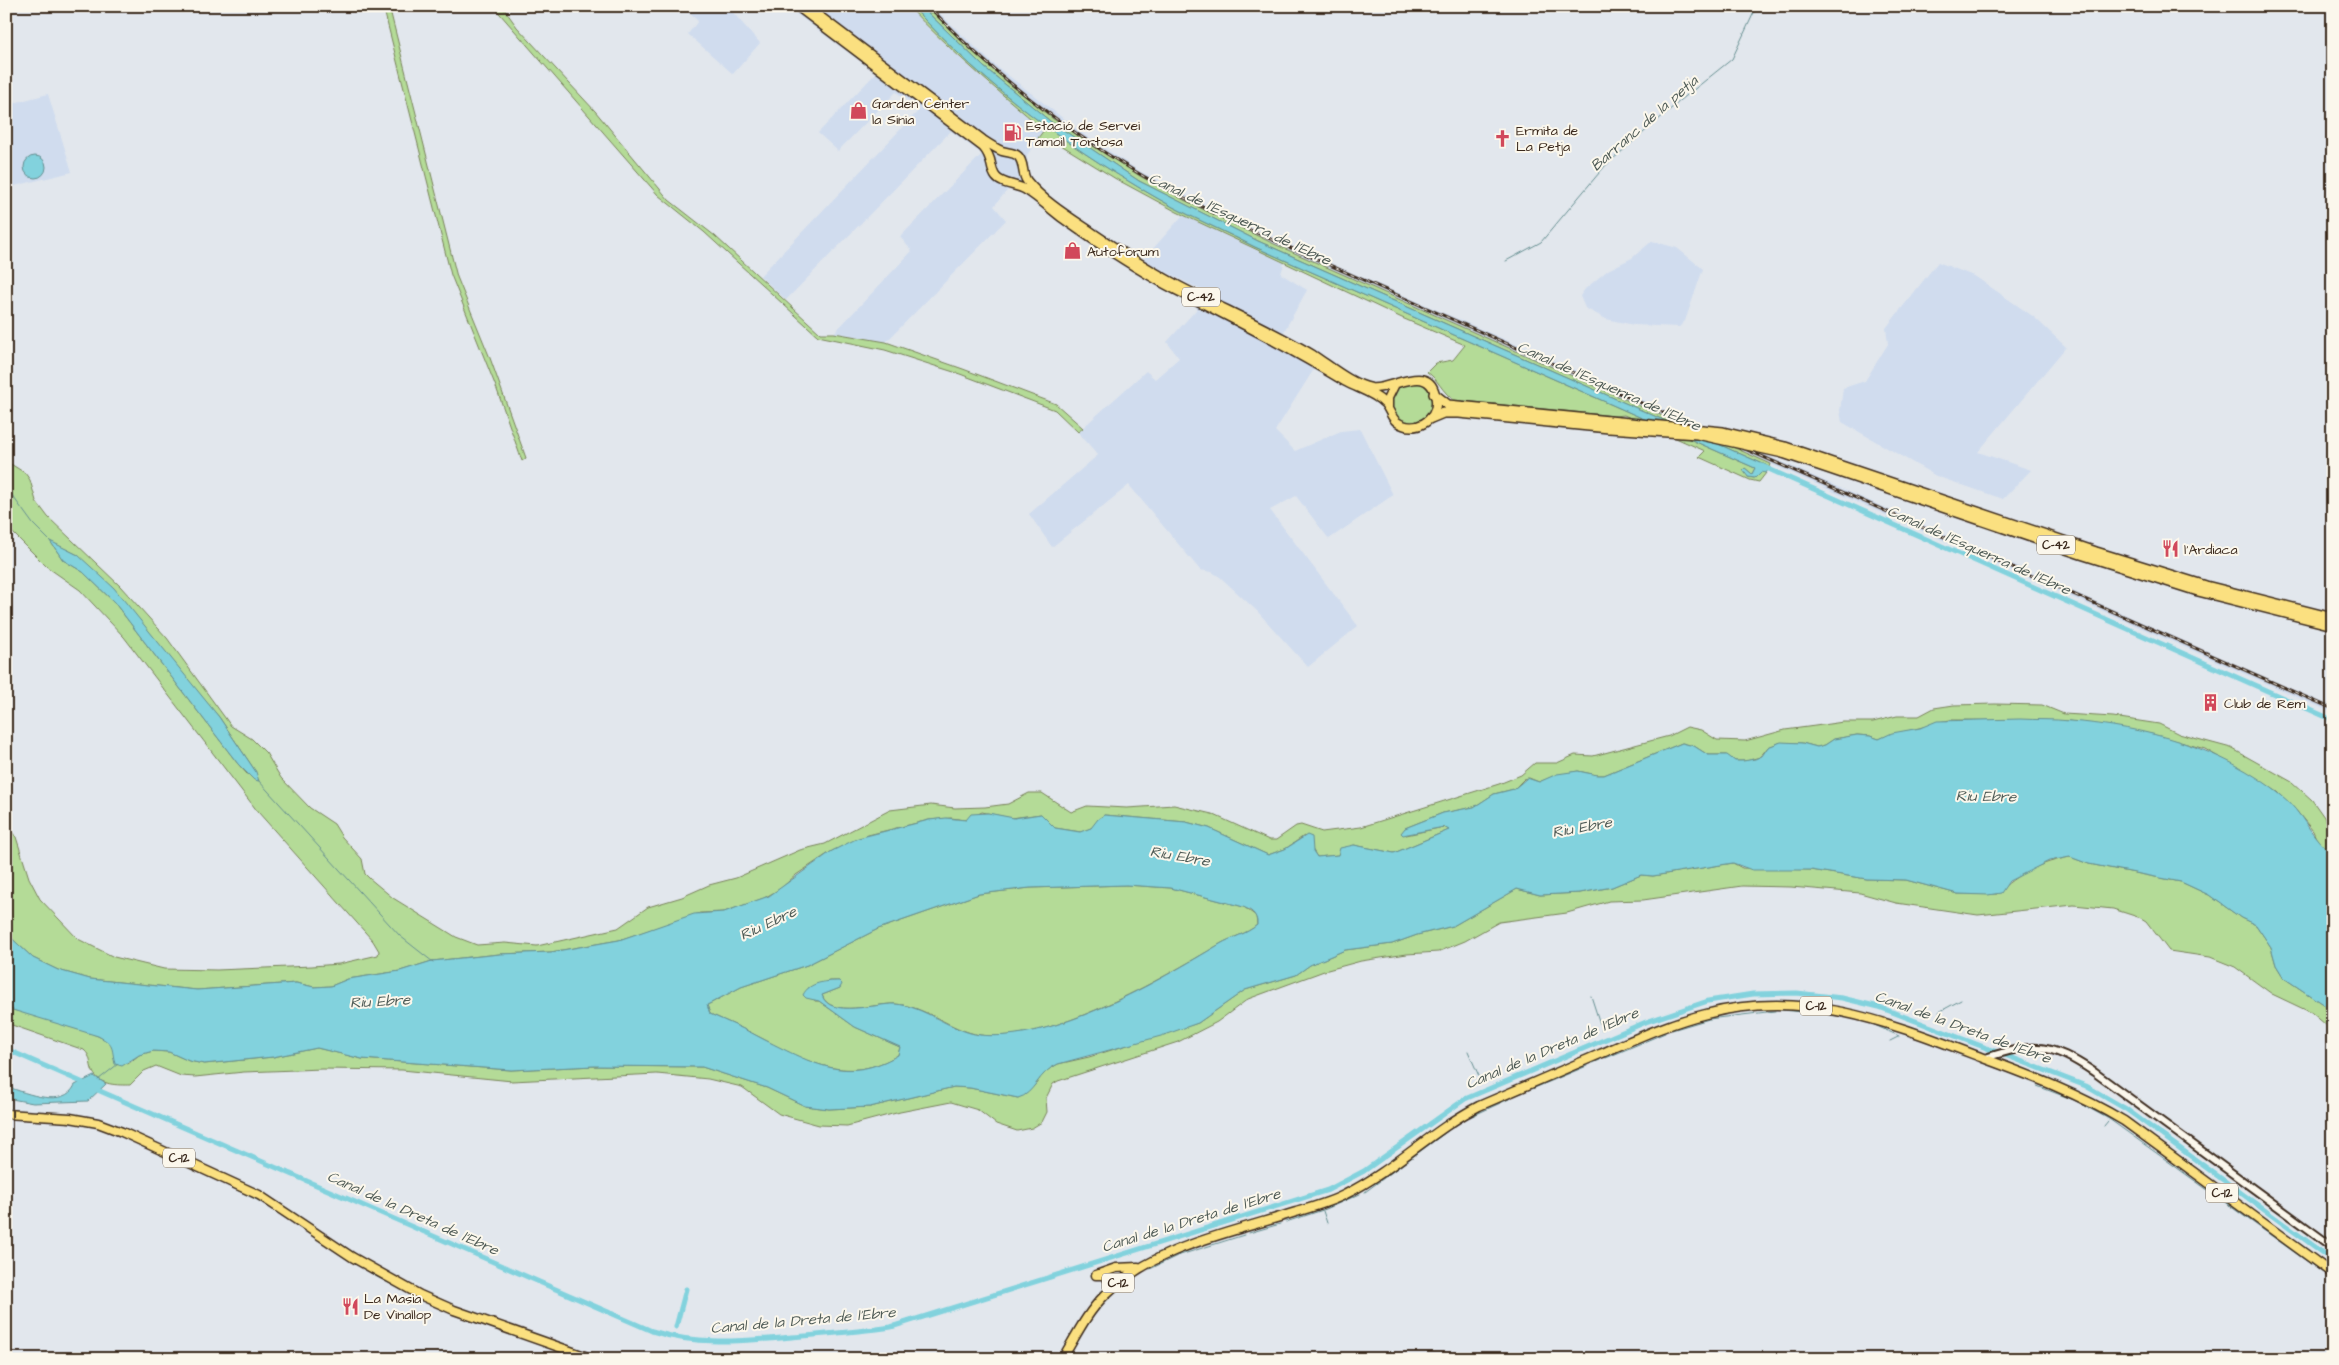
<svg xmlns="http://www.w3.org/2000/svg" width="2339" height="1365" font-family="'Architects Daughter',sans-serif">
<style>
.built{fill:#d0dcee}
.green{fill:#b4db97;stroke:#78825a;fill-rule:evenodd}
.water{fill:#82d2dd;stroke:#668f91;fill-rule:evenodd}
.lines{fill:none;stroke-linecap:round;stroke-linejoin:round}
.stream{stroke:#668f91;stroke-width:1}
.canal{stroke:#82d2dd;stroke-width:5}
.tertiary-casing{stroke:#3b2a1e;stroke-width:10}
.primary-casing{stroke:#3b2a1e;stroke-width:11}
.trunk-casing{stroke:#3b2a1e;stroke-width:12}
.tertiary{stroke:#fbf7ec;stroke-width:6}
.primary{stroke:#fbe080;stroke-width:8}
.trunk{stroke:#fbe080;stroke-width:9}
.rail-casing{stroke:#3b2a1e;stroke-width:3}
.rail{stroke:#fbf7ec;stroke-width:1;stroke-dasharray:4;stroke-linecap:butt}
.trunk-bridge-casing{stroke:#3b2a1e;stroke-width:12;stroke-linecap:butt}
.trunk-bridge{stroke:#fbe080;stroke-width:9}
.labels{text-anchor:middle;stroke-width:4;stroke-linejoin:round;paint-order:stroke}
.shield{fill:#fbf7ec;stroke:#75685c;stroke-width:1}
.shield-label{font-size:12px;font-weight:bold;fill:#3b2a1e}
.poi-label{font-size:14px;fill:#3b2a1e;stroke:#fbf7ec;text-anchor:start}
.water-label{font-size:15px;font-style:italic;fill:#505c57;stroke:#fbf7ec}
</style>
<rect width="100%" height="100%" fill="#e2e7ed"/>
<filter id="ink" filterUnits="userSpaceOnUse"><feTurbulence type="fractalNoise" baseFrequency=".02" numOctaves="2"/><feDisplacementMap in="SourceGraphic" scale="10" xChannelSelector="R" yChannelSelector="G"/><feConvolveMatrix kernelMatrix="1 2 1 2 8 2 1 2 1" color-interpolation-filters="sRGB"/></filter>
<g filter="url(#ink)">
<path class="built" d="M682 6H727L760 43 733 74 688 34 698 21Z
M786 6H908L932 32 987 82 1044 130 1027 155 1026 167 1029 176 1016 190 1010 187 994 206 1006 220 886 342 834 333 912 251 900 237 982 154 951 131 786 300 760 276 920 109 896 92 838 151 818 133 876 73Z
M926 6H932L991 62 1083 134 1139 171 1245 226 1570 368 2333 707V713L1272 243 1184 200 1140 176 1052 118 982 60Z
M48 94 72 172 6 188V105Z
M1183 215 1284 263 1281 274 1307 290 1277 344 1314 369 1275 431 1295 451 1341 431 1360 429 1393 495 1329 539 1296 496 1270 510 1358 626 1308 667 1257 611 1220 577 1212 572 1200 570 1129 485 1052 547 1029 514 1098 455 1078 432 1146 371 1155 379 1179 358 1167 342 1196 310 1203 291 1143 260Z
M1652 241 1677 248 1703 269 1685 321 1679 327 1634 325 1606 319 1585 308 1580 296 1585 289 1608 270 1632 258Z
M1938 262 1976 277 2034 317 2066 347 1978 452 2031 470 2003 499 1936 476 1842 422 1840 411 1843 388 1865 381 1888 344 1886 328Z"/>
<path class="green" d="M383 6H389L457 277 490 358 526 458 522 461 496 387 451 275Z
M493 6H502L517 27 595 111 669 200 715 236 820 333H834L886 342 963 369 1056 404 1083 428 1078 432 1055 410 960 374 885 350 818 336 704 232 658 195Z
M908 6H912C986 88 1077 154 1173 207 1200 221 1228 233 1255 247L1755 468 1752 474 1745 468 1748 477 1754 478 1762 472 1766 473 1759 482 1750 480 1699 457 1705 451 1624 415 1615 416 1454 400C1441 391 1439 380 1427 372L1436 363 1453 360 1465 345 1402 318 1177 212 1116 179 1056 142H1045L1038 138 1044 130C997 90 950 51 908 6Z
M921 6H926L982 60 1052 118 1140 176 1184 200 1272 243 1771 464 1770 467 1258 241 1139 181 1050 121 984 67Z
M1391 403a21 21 0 1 1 42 0a21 21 0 1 1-42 0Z
M6 461 25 473 30 480 36 501 48 517 120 586 167 638 231 726 252 739 266 753 281 778 310 808 334 824 342 837 362 859 365 874 369 878 393 898 456 937 477 945 505 943 537 946 618 928 648 907 682 897 709 885 736 878 800 850 825 844 890 810 931 805 955 808 985 807 1008 804 1029 793H1042L1071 812 1087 806 1127 808 1174 805 1212 814 1269 840H1276L1296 826 1301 825 1322 832 1361 827 1499 784 1521 775 1535 763H1557L1575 755 1593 756 1669 736 1687 727 1701 730 1717 740 1745 741 1785 730 1815 726 1843 722H1873L1897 716H1919L1934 708 1954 705 1995 704 2042 705 2064 714 2113 717 2159 724 2179 734 2231 748 2292 782 2312 800 2324 817 2333 840V854L2319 845 2313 831 2294 808 2278 792 2205 749 2151 734 2069 721 1950 720C1938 721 1930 726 1919 728 1904 732 1893 733 1879 739L1870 736 1857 735 1834 739 1825 745 1817 747 1802 743H1779L1768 747 1760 757 1746 761H1735L1726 755H1708L1694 746 1682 743 1604 775H1597L1578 771 1557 775 1539 782 1529 778 1524 779 1514 789 1494 794 1474 807 1443 813 1405 828 1406 835 1444 827 1449 830 1394 853 1354 845 1339 855 1317 857 1304 836 1285 849 1268 855 1209 828 1186 822 1104 815 1091 828 1081 832 1055 828 1041 814 1011 818 982 812 966 820 951 818 929 820 868 835 832 851 796 875 780 889 764 898 724 912 700 913 619 940 551 952 500 954 432 961 400 971 348 979 331 986 314 987 296 983 197 990 90 979 58 970 33 958 6 933V825L16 837 29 878 40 899 78 939 114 957 164 969 217 970 312 966 339 964 378 955 379 951 373 941 258 812 124 637 80 590 47 567 6 526ZM51 542 78 555 219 717 256 772 247 774 238 764 114 602 83 572 63 560Z
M2070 857 2089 864 2181 882 2209 895 2241 918 2256 925 2271 947 2276 965 2284 978 2333 1011V1031L2312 1013 2272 994 2235 967 2210 957 2169 951 2146 921 2141 918 2113 909 2074 905 1978 915 1896 903 1860 893 1791 887 1742 886 1643 900 1609 901 1567 913 1499 922 1465 941 1438 952 1407 954 1361 961 1324 971 1248 999 1217 1022 1178 1042 1058 1081 1053 1084 1046 1098 1047 1112 1042 1122 1032 1128 1017 1131 996 1124 978 1110 951 1102 900 1112 847 1126 819 1125 779 1114 742 1087 708 1079 657 1074 512 1081 402 1070 322 1069 244 1072 195 1077 181 1076 156 1066 144 1071 130 1085C118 1085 100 1086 93 1072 89 1063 92 1057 84 1050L6 1023V1008C27 1014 97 1031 110 1043 114 1047 114 1051 114 1057L128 1064 139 1055 153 1051 169 1052 189 1061 204 1064 273 1057 317 1048 362 1059 511 1070 594 1066 702 1067 767 1088 805 1106 829 1109 870 1107 954 1087 970 1088 1018 1098 1036 1084 1044 1072 1058 1064 1089 1057 1198 1023 1245 990 1296 975 1310 965 1345 950 1392 944 1417 935 1453 926 1517 889 1540 895 1580 893 1612 887 1641 875 1653 876 1733 863 1742 868 1811 870 1867 879 1906 880 1958 894H1997C2016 873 2043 862 2070 857Z
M1126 885 1171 888 1244 907 1256 916 1257 925C1247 934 1232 937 1220 944 1161 979 1049 1045 980 1035 950 1030 926 1006 895 1004 876 1003 830 1019 822 995L840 988 839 981H829L808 988 815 1001H819L855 1027 900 1047 898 1055C850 1084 810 1064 765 1040 747 1030 728 1022 710 1014L707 1005 711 1003 741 987 807 965 878 929 979 894 1030 888Z"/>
<path class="water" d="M912 6H921L984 67 1050 121 1139 181 1258 241 1770 467 1766 473 1761 472 1755 478 1748 477 1743 470 1745 468 1752 474 1755 468 1255 247C1228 233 1200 221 1173 207 1077 154 986 88 912 6Z
M24 167a11 11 0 1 1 22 0a11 11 0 1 1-22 0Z
M50 541 78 555 114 588 219 717 256 772 259 781 254 780 238 764 114 602 83 572 63 560Z
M2020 719C2037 720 2053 719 2070 721 2145 727 2222 747 2281 795 2303 812 2311 839 2333 854V1011L2284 978 2276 965 2271 947 2256 925 2241 918 2209 895 2181 882 2089 864 2070 857 2049 861 2009 881 2001 893 1988 895 1958 894 1906 880 1867 879 1811 870H1752L1733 863 1653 876 1641 875 1612 887 1580 893 1540 895 1517 889 1453 926 1417 935 1392 944 1345 950 1310 965 1296 975 1245 990 1198 1023 1161 1036 1058 1064C1037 1073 1035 1094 1018 1098L970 1088 954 1087 870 1107 829 1109 805 1106 767 1088 702 1067 594 1066 511 1070 362 1059 317 1048 273 1057 204 1064 189 1061 169 1052 153 1051 139 1055 122 1066 115 1064C111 1047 115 1045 98 1036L6 1008V933L33 958 58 970 90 979 197 990 296 983 314 987 331 986 348 979 400 971 432 961 500 954 551 952 619 940 694 914 724 912 769 896 832 851 858 838 929 820 946 818 966 820 971 814 988 813 1014 818 1041 814 1055 828 1080 832 1091 828 1098 819 1104 815 1186 822 1209 828 1268 855 1285 849 1307 835 1312 837 1313 851 1317 857 1338 855 1340 848 1354 845 1394 853 1449 830 1444 827 1403 835 1401 833 1405 828 1443 813 1474 807 1494 794 1514 789 1527 778 1539 782 1557 774 1578 771 1597 775H1604L1682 743 1694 746 1708 755H1727L1735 761H1743L1755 759 1762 756 1768 747 1781 742 1802 743 1817 747 1825 745 1834 739 1857 735 1870 736 1879 739 1892 733 1920 728 1937 721ZM1126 885 1171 888 1240 906C1250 909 1258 914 1257 925 1247 934 1232 937 1220 944 1158 981 1054 1043 980 1035 950 1031 925 1006 895 1004 877 1003 829 1019 822 995L840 988 842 984 839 981C826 981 809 982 803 995L806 998 819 1001 855 1027 900 1047 898 1055C847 1085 812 1063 765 1040 747 1030 728 1022 710 1014L707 1005 711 1003 741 987 807 965 878 929 979 894 1030 888Z
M94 1076 106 1084 88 1101 33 1103 6 1098 8 1087C26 1093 64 1109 75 1085Z"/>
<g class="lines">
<path class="stream" d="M1506 261 1541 242 1605 166 1681 100 1732 59 1757 6
M6 487 33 524 51 542
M258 780 400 936 433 962
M1591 996 1602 1030
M1782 1010 1845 1016
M1939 1012 1961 1000
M1870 1023 1899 1036
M1672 1030 1709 1019 1775 1011
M1890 1041 1898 1037
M1468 1051 1482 1083
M1606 1058 1665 1033
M1593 1063 1600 1060
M98 1080 118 1064
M2037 1086 2074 1100 2109 1119 2333 1280
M1532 1089 1587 1066
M1470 1117 1509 1099
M2104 1126 2108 1121
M211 1177 269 1206
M1365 1192 1449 1130
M1323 1211 1327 1223
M1286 1222 1326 1209 1360 1194
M301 1228 377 1277 445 1311
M1249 1233 1280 1224
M1150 1269 1177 1256 1244 1235"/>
<path class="canal" d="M1762 466 2333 720
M6 1049 86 1084
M93 1088 652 1331C698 1346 744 1341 792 1337 825 1334 858 1332 891 1327L1328 1190 1364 1171 1465 1099 1646 1022 1708 1001 1753 994 1797 993 1842 998 1879 1007 2086 1086 2126 1109 2333 1260
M676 1327 686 1289
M669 1359 671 1357"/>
<defs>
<path id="tertiary" d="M1985 1058C2035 1042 2050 1043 2094 1072L2333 1247"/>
<path id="primary" d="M797 6 983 147C994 159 989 168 996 177 1002 185 1017 184 1026 190 1038 197 1049 208 1061 217 1100 245 1141 273 1184 294 1240 322 1293 350 1346 382 1359 389 1375 393 1385 404 1390 410 1391 418 1397 422 1414 434 1438 421 1436 400 1432 359 1391 391 1371 388 1351 384 1330 366 1313 355 1269 329 1223 309 1179 286 1149 270 1121 252 1093 233 1071 218 1044 202 1027 181 1021 173 1025 163 1018 156 1013 152 1008 153 1002 151 995 148 989 144 983 140L806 6
M1388 408V398L1395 384
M6 1114 70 1118 98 1123 122 1132 259 1195 352 1257 420 1295 454 1310 593 1359
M1096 1275 1116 1268 1138 1267
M1096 1275H1103L1117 1284
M1062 1359C1075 1338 1086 1314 1104 1296 1154 1246 1231 1233 1296 1212 1313 1207 1331 1202 1346 1194 1394 1170 1431 1131 1479 1106 1519 1089 1560 1071 1600 1054 1635 1039 1669 1023 1706 1014 1806 988 1891 1023 1983 1058 2032 1076 2079 1094 2124 1121L2333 1274"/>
<path id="trunk" d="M1434 394 1448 405 1609 421
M1431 418 1443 413H1459L1609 428
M1785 447 2096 552 2206 586 2333 618
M1783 453 2081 554 2198 591 2333 625"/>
</defs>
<use href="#tertiary" class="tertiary-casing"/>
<use href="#primary" class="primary-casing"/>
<use href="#trunk" class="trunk-casing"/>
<use href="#tertiary" class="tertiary"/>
<use href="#primary" class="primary"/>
<use href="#trunk" class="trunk"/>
<defs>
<path id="rail" d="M929 6C983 66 1064 129 1133 170 1164 189 1198 204 1230 221L2333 709"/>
</defs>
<use href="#rail" class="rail-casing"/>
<use href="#rail" class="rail"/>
<defs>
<path id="trunk-bridge" d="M1609 421 1723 432 1785 447
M1609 428 1697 434 1783 453"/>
</defs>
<use href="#trunk-bridge" class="trunk-bridge-casing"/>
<use href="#trunk-bridge" class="trunk-bridge"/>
</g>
</g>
<defs>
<symbol id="shop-bare" viewBox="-9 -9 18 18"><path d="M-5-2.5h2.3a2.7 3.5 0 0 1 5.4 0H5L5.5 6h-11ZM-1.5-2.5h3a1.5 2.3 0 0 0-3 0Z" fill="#d1495b" stroke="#fbf7ec" stroke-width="2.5" paint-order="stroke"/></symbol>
<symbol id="fuel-bare" viewBox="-9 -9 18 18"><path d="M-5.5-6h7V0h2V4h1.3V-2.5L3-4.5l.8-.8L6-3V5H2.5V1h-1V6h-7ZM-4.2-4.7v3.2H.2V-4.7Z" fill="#d1495b" stroke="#fbf7ec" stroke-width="2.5" paint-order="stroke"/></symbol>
<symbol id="church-bare" viewBox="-9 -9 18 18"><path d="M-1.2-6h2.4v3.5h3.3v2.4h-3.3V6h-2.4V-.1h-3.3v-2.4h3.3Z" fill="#d1495b" stroke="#fbf7ec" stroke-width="2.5" paint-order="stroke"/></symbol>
<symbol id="restaurant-bare" viewBox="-9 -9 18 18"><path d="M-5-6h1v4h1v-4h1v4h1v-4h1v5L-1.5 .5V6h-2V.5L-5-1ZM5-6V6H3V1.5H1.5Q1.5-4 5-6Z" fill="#d1495b" stroke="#fbf7ec" stroke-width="2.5" paint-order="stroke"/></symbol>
<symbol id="building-bare" viewBox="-9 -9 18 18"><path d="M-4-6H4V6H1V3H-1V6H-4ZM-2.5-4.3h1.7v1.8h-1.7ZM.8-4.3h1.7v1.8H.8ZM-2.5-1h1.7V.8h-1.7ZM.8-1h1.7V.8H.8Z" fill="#d1495b" stroke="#fbf7ec" stroke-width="2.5" paint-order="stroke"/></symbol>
</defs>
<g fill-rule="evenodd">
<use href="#shop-bare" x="846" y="98" width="25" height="25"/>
<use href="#fuel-bare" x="1000" y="120" width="25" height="25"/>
<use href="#church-bare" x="1490" y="126" width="25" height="25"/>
<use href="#shop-bare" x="1060" y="238" width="25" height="25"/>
<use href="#restaurant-bare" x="2158" y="536" width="25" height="25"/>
<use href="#building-bare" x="2198" y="690" width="25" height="25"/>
<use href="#restaurant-bare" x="338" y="1294" width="25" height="25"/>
</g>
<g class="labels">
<g class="shield">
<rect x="1182" y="287.5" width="38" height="19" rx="4"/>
<rect x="2037" y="535.5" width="38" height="19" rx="4"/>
<rect x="1800" y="996.5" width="32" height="19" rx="4"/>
<rect x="163" y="1148.5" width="32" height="19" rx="4"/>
<rect x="2206" y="1183.5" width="32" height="19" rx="4"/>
<rect x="1102" y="1273.5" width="32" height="19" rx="4"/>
</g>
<g class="shield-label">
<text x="1201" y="301">C-42</text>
<text x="2056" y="549">C-42</text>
<text x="1816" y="1010">C-12</text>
<text x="179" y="1162">C-12</text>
<text x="2222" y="1197">C-12</text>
<text x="1118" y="1287">C-12</text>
</g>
<g class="poi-label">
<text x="872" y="108">Garden Center<tspan x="872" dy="16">la Sínia</tspan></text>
<text x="1026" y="130">Estació de Servei<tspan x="1026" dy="16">Tamoil Tortosa</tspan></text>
<text x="1516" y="135">Ermita de<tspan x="1516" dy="16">La Petja</tspan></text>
<text x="1087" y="256">Autoforum</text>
<text x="2184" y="554">l'Ardiaca</text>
<text x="2224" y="708">Club de Rem</text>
<text x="364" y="1303">La Masia<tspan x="364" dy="16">De Vinallop</tspan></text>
</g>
<g class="water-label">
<text transform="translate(1644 123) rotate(-41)" y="5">Barranc de la petja</text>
<text transform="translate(1240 219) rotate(25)" y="5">Canal de l'Esquerra de l'Ebre</text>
<text transform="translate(1609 386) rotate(24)" y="5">Canal de l'Esquerra de l'Ebre</text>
<text transform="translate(1979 550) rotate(24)" y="5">Canal de l'Esquerra de l'Ebre</text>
<text transform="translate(1986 796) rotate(1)" y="5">Riu Ebre</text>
<text transform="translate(1582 827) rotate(-10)" y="5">Riu Ebre</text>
<text transform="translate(1180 856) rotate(10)" y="5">Riu Ebre</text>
<text transform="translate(768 923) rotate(-25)" y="5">Riu Ebre</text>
<text transform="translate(380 1001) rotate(-3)" y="5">Riu Ebre</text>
<text transform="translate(1963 1027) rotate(20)" y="5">Canal de la Dreta de l'Ebre</text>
<text transform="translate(1552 1048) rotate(-23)" y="5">Canal de la Dreta de l'Ebre</text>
<text transform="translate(413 1213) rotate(24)" y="5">Canal de la Dreta de l'Ebre</text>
<text transform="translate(1191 1220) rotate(-17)" y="5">Canal de la Dreta de l'Ebre</text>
<text transform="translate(803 1320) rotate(-5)" y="5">Canal de la Dreta de l'Ebre</text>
</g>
</g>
<rect width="2339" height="1365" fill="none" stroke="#fbf7ec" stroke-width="25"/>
<rect x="12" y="12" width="2314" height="1340" fill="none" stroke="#3b2a1e" stroke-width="2" filter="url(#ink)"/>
</svg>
